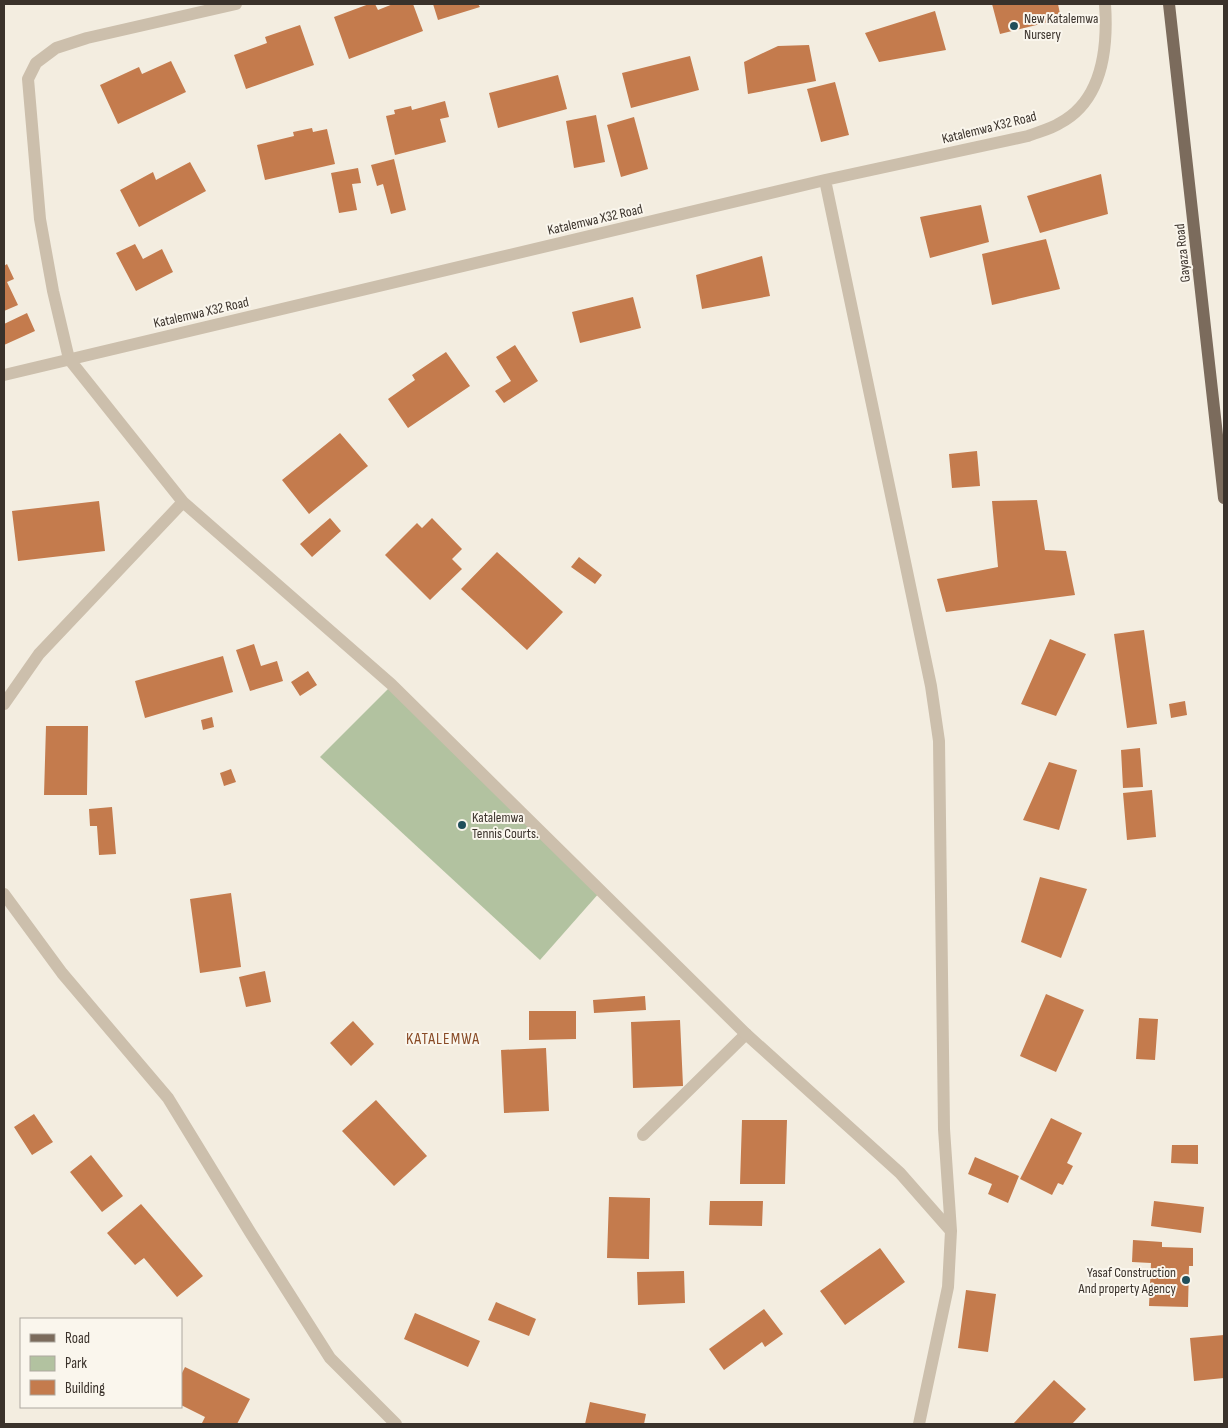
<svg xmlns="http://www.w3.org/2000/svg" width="1228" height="1428" font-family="'Sofia Sans Condensed',sans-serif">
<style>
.green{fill:#b2c2a0}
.building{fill:#c47b4d}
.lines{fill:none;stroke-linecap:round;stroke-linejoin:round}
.service{stroke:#ccbfac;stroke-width:12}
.minor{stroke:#ccbfac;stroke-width:12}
.primary{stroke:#7b6b5c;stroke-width:12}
.poi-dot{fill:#204f5b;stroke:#faf6ed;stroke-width:2}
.labels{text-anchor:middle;stroke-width:4;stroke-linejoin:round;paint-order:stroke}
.poi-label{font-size:14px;fill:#3a322b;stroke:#faf6ed;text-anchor:start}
.street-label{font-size:14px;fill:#3a322b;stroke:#faf6ed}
.quarter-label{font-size:16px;letter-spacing:1px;fill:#884a25;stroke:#faf6ed}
</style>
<rect width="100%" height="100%" fill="#f3ede0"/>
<path class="green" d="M391 686 600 892 540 960 320 757Z"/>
<path class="building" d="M369 4H375L378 10 393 4H413L423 31 349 59 334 17Z
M433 4H478L480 7 438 20Z
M992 4H1058L1061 19 1000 34Z
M935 11 946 50 879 62 865 33Z
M300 25 314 65 246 89 234 55 267 43 265 37Z
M809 45 816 81 748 94 744 62 778 46Z
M690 56 699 90 631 108 622 73Z
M171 61 186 92 118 124 100 85 139 67 142 74Z
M558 75 567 109 498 128 489 93Z
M835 82 849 135 821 142 807 89Z
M445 101 449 117 440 119 446 142 395 155 386 116 395 114 394 110 411 106 412 110Z
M596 115 605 162 574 168 566 121Z
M634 117 648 169 621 177 607 125Z
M312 128 313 132 327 129 335 164 265 180 257 145 294 136 293 132Z
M394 159 406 210 391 214 383 184 377 186 371 165Z
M190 162 206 191 139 227 120 190 153 172 156 180Z
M358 168 361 183 352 184 357 210 339 213 331 173Z
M1101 174 1108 214 1040 233 1027 196Z
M981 205 989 242 930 258 920 217Z
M1046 239 1060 289 992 305 982 254Z
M135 244 143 259 162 249 173 272 136 291 116 253Z
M762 256 770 296 702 309 696 275Z
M7 264 14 279 7 282 18 305 4 311V266Z
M633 297 641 328 580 343 572 312Z
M27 313 35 331 4 345V324Z
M515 345 538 381 504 403 495 391 511 381 496 357Z
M446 352 470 386 408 428 388 399 415 380 412 375Z
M340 433 368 466 309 514 282 480Z
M977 451 980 486 952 488 949 454Z
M1037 500 1045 550 1066 551 1075 595 946 612 937 579 998 567 992 501Z
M99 501 105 551 18 561 12 511Z
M330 518 341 531 312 557 300 544Z
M432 518 462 549 452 559 462 569 430 600 385 555 417 523 422 528Z
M497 552 563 612 527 650 461 589Z
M579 557 602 575 595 584 571 567Z
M1144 630 1157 724 1127 728 1114 634Z
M1050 639 1086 654 1056 716 1021 704Z
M254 644 261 666 277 661 283 681 250 691 236 650Z
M223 656 233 692 145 718 135 681Z
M308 671 317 685 300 696 291 682Z
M1185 701 1187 715 1171 718 1169 704Z
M212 717 214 727 203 730 201 720Z
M46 726H88L87 795H44Z
M1140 748 1143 787 1123 788 1121 750Z
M1049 762 1077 770 1059 830 1023 820Z
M231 769 236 782 224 786 220 773Z
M1152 790 1156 837 1127 840 1123 793Z
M112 807 116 854 99 855 97 826H90L89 809Z
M1040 877 1087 889 1061 958 1021 942Z
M231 893 241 967 200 973 190 899Z
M265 971 271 1002 246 1007 239 977Z
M1046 994 1084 1010 1056 1072 1020 1056Z
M645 996 646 1010 594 1013 593 1000Z
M529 1011H576V1039L529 1040Z
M1139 1018 1158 1019 1155 1060 1136 1059Z
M680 1020 683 1086 633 1088 631 1022Z
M353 1021 374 1044 351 1066 330 1043Z
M546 1048 549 1111 504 1113 501 1050Z
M376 1100 427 1156 394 1186 342 1131Z
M34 1114 53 1142 32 1155 14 1127Z
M1051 1118 1082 1133 1067 1163 1073 1166 1063 1185 1058 1183 1052 1195 1020 1179Z
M742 1120H787L785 1184H740Z
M1172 1145H1198V1164L1171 1163Z
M91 1155 123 1196 102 1212 70 1172Z
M975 1157 1019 1176 1008 1203 988 1194 992 1184 968 1174Z
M609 1197 650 1198 649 1259 607 1258Z
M710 1201H763L762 1226 709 1225Z
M1154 1201 1204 1207 1201 1233 1151 1226Z
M141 1204 203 1276 177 1297 144 1258 135 1265 107 1233Z
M1133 1240 1162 1242V1247L1193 1248V1266H1189L1188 1307 1149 1306 1151 1263 1132 1262Z
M880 1248 905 1282 845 1325 820 1291Z
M684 1271 685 1303 638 1305 637 1272Z
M966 1290 996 1294 988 1352 958 1348Z
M496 1302 536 1319 529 1336 488 1320Z
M764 1309 783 1334 765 1347 762 1342 724 1370 709 1349Z
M415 1313 480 1341 468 1367 404 1339Z
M1224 1335V1378L1194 1381 1190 1338Z
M185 1367 250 1399 237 1424H205L202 1423 205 1417 181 1405V1375Z
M1054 1380 1086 1409 1072 1424H1013Z
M590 1402 646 1414 644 1424H585Z"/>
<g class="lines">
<path class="service" d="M643 1135 746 1034"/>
<path class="minor" d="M236 4 87 38 56 48 36 63 28 79 40 219 53 291 69 359 183 502 391 684 746 1034 900 1173 951 1231 948 1287 919 1424
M825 180 931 686 939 741 944 1129 951 1231
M4 375 825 180 1028 136C1038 132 1051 129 1060 123 1103 100 1108 47 1105 4
M4 704 39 654 183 502
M4 894 62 973 168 1098 250 1232 330 1358 396 1424"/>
<path class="primary" d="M1169 4 1224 498"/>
</g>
<g class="poi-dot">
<circle cx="1014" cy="26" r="5"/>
<circle cx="462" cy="825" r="5"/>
<circle cx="1186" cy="1280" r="5"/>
</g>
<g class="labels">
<g class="poi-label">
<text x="1024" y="23">New Katalemwa<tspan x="1024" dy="16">Nursery</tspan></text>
<text x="472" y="822">Katalemwa<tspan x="472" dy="16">Tennis Courts.</tspan></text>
<text x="1176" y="1277" text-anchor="end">Yasaf Construction<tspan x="1176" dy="16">And property Agency</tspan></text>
</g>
<g class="street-label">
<text transform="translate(989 127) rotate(-14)" y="5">Katalemwa X32 Road</text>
<text transform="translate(595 219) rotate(-13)" y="5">Katalemwa X32 Road</text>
<text transform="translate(1182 253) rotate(-96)" y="5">Gayaza Road</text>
<text transform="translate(201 312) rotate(-13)" y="5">Katalemwa X32 Road</text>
</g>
<g class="quarter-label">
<text x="443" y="1044">KATALEMWA</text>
</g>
</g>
<rect width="1228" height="1428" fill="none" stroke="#3a322b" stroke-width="10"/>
<rect x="20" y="1318" width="162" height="90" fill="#faf6ed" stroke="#ada89f"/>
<rect x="30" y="1334" width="25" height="8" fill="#7b6b5c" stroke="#ada89f"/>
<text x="65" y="1343" font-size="15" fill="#3a322b">Road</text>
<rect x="30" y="1356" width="25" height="15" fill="#b2c2a0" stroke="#ada89f"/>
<text x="65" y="1368" font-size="15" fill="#3a322b">Park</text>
<rect x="30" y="1380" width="25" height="15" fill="#c47b4d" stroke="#ada89f"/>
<text x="65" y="1393" font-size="15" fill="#3a322b">Building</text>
</svg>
